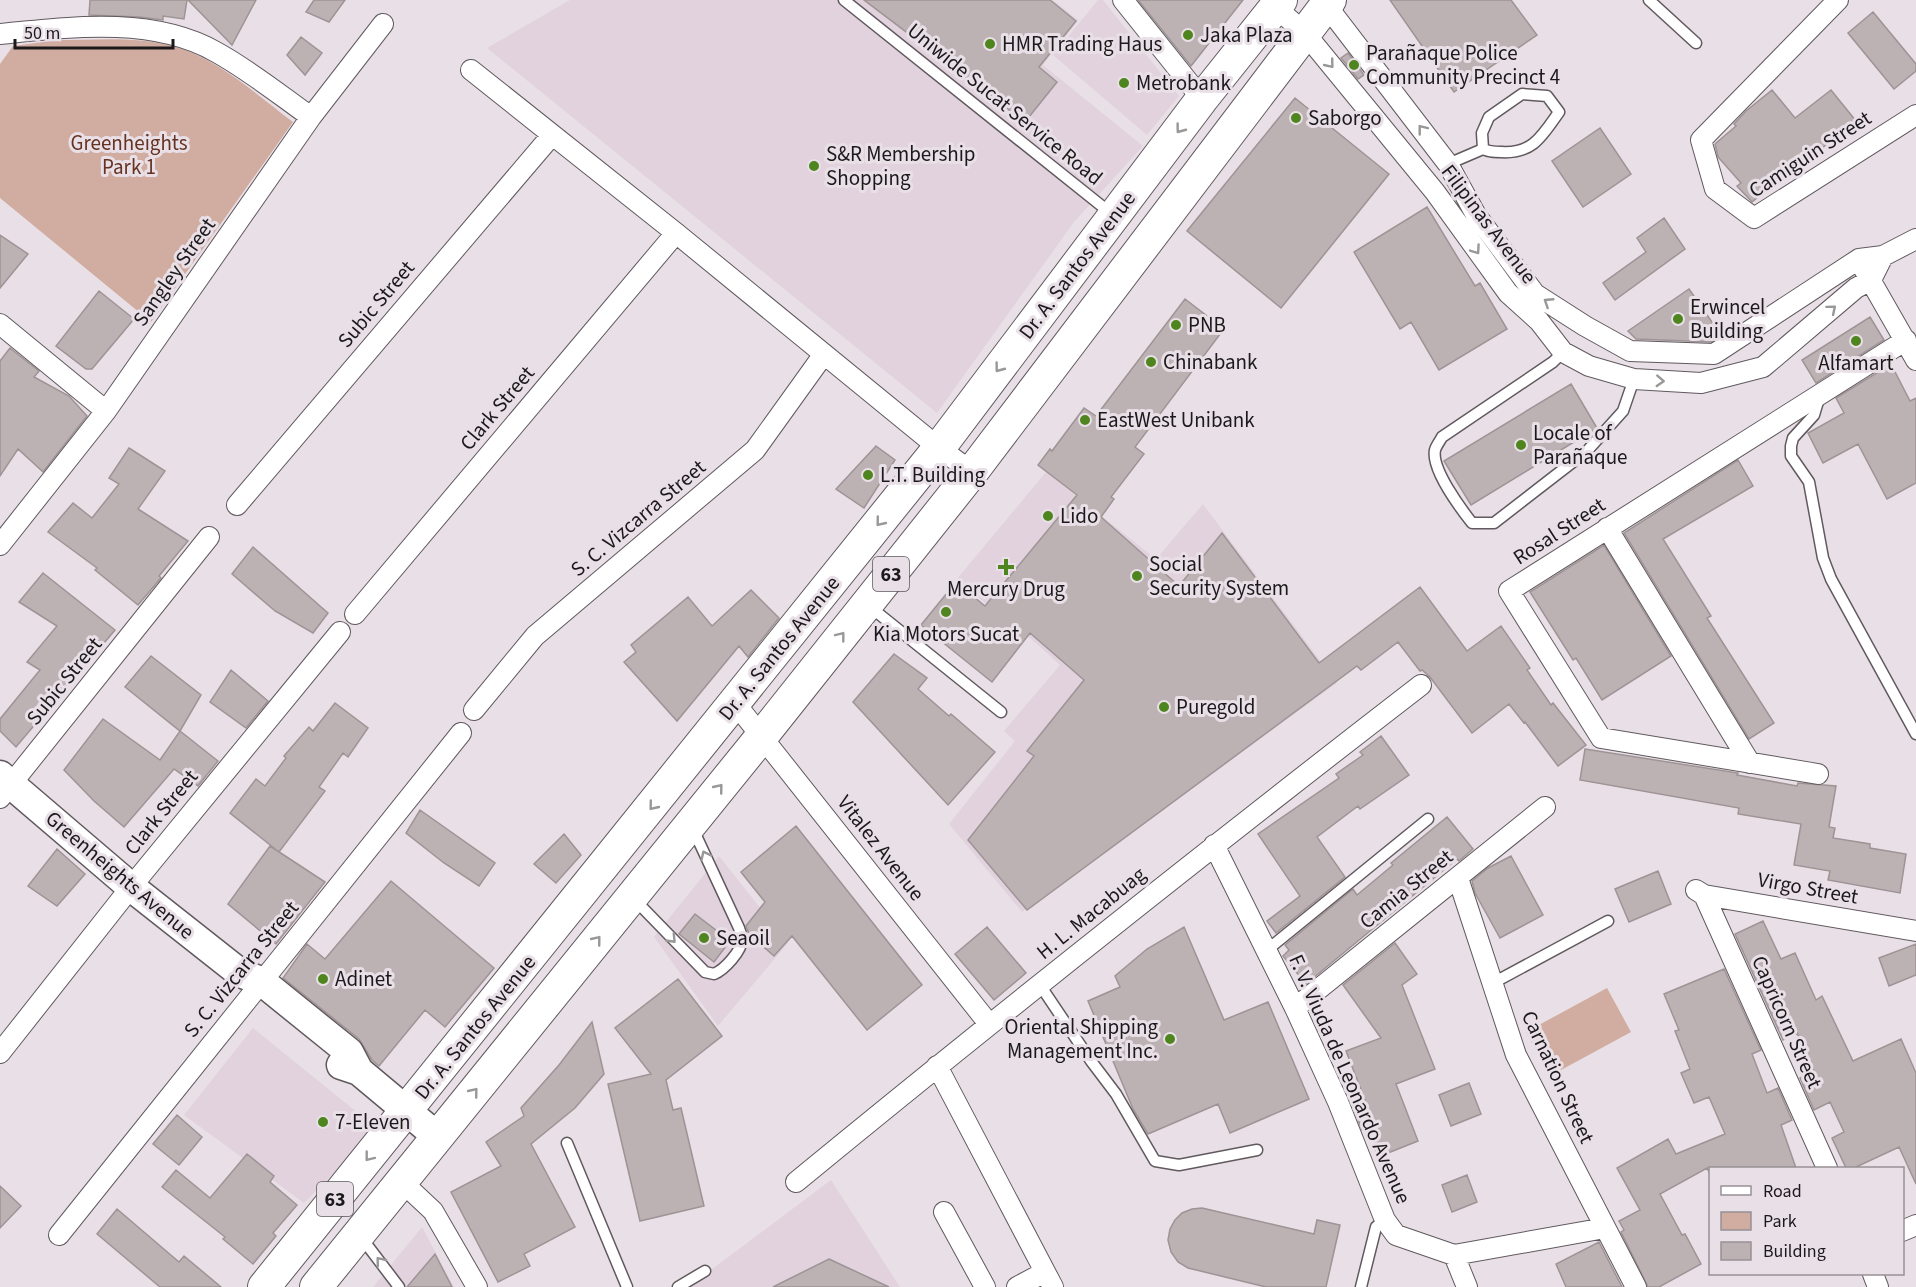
<svg xmlns="http://www.w3.org/2000/svg" width="1916" height="1287" font-family="'Source Sans 3',sans-serif">
<style>
.built{fill:#e1d2dd}
.green{fill:#d1aca0}
.building{fill:#bcb1b3;stroke:#9e9395;stroke-width:1.5}
.lines{fill:none;stroke-linecap:round;stroke-linejoin:round}
.lane-casing{stroke:#60595e;stroke-width:13}
.street-casing{stroke:#60595e;stroke-width:22}
.secondary-casing{stroke:#60595e;stroke-width:31}
.primary-casing{stroke:#60595e;stroke-width:34}
.lane{stroke:#fff;stroke-width:10}
.street{stroke:#fff;stroke-width:20}
.secondary{stroke:#fff;stroke-width:28}
.primary{stroke:#fff;stroke-width:32}
.oneway{stroke:#999898}
.poi-dot{fill:#4f851e;stroke:#e9e0e7;stroke-width:2}
.labels{text-anchor:middle;stroke-width:6;stroke-linejoin:round;paint-order:stroke}
.shield{fill:#e9e0e7;stroke:#5a5558;stroke-width:1.5}
.shield-label{font-size:20px;font-weight:bold;fill:#1c191b}
.poi-label{font-size:21px;fill:#1c191b;stroke:#e9e0e7;text-anchor:start}
.street-label{font-size:21px;fill:#1c191b;stroke:#e9e0e7}
.park-label{font-size:21px;fill:#663221;stroke:#e9e0e7}
</style>
<rect width="100%" height="100%" fill="#e9e0e7"/>
<path class="built" d="M570 0H1053L1078 20 1043 65 1143 146 1074 222 937 413 487 48Z
M1098 0H1103L1179 96 1147 135 1053 55Z
M1046 472 1156 559 1203 504 1337 683 1022 912 949 824 1015 741 1004 731 1060 665 1036 643 956 580Z
M719 856 788 943 718 1026 654 937Z
M253 1028 374 1126 339 1168 304 1203 184 1115Z
M831 1180 900 1287H688Z
M422 1227 454 1287H373Z"/>
<path class="green" d="M58 40C98 40 143 35 182 49 223 63 258 96 293 122L151 322 0 198V64L13 46Z
M1607 988 1631 1032 1550 1076 1526 1032Z"/>
<path class="building" d="M90 0H187L184 19 163 16V20L139 17 89 15Z
M188 0H256L232 45Z
M314 0H345L329 22 306 12Z
M864 0H1050L1076 21 1039 67 1057 82 1025 122Z
M1138 0H1243L1191 66Z
M1390 0H1511L1537 35 1454 92Z
M1873 12 1916 64V71L1894 89 1848 33Z
M301 37 322 53 305 75 287 55Z
M1348 53 1364 75 1358 79 1341 58Z
M1772 90 1795 118 1831 90 1856 121 1822 148 1821 146 1752 202 1737 186 1741 183 1718 157 1715 144 1736 126 1734 124 1746 111Z
M1295 98 1389 174 1281 308 1187 231Z
M1600 128 1631 174 1583 207 1552 161Z
M1427 207 1475 286 1480 283 1507 329 1439 370 1411 322 1400 329 1354 252Z
M1664 218 1685 249 1615 300 1603 283 1646 252 1637 238Z
M0 235 28 254 0 288Z
M1689 289 1721 335 1711 342 1636 339 1628 331Z
M99 291 134 319 92 369H86L56 346Z
M1185 299 1224 329 1135 447 1144 454 1111 497 1114 499 1101 517 1179 586 1222 533 1319 663 1420 587 1467 651 1501 626 1530 668 1527 670 1551 705 1553 703 1586 745 1558 766 1525 722 1524 723 1509 704 1472 733 1430 677 1422 670 1420 671 1398 642 1361 670 1357 666 1027 910 968 840 1034 756 1027 751 1084 680 1030 633 992 682 921 625 956 582 985 606 1077 495 1038 465 1050 449 1052 451 1084 408 1096 416Z
M1870 317 1884 340 1816 383 1802 360Z
M10 348 39 371 34 377 69 396 87 416 43 472 18 449 0 476V361Z
M1891 364 1910 401 1916 398V483L1887 499 1858 444 1823 463 1808 433 1844 413 1836 398Z
M1571 384 1597 428 1471 505 1444 461Z
M876 446 895 460 864 508 836 489Z
M129 448 165 471 138 509 188 541 159 576 161 578 138 605 95 570 97 568 48 532 73 503 92 518 119 484 109 478Z
M1738 460 1753 486 1663 539 1711 616 1707 618 1774 723 1749 739 1624 533Z
M1604 545 1671 656 1602 700 1576 658 1573 660 1530 592Z
M253 547 328 613 313 633 275 611 232 574Z
M43 573 115 630 16 747 0 731V719L40 670 27 662 57 626 19 602Z
M751 590 779 618 748 657 739 646 677 721 624 662 636 652 631 645 688 597 712 626Z
M894 654 927 678 918 689 949 716 951 714 995 752 948 805 853 702Z
M151 656 201 695 180 731 125 687Z
M231 670 268 701 246 728 210 702Z
M335 703 368 728 348 757 343 753 319 787 325 791 279 852 230 813 256 779 265 786 286 758 284 756 309 727 313 731Z
M103 719 160 760 180 731 218 761 198 786 174 769 124 827 94 801 64 770Z
M1381 736 1409 775 1360 809 1358 806 1317 837 1345 877 1276 933 1267 921 1300 896 1258 834 1339 778 1336 774 1363 755 1360 752Z
M1585 749 1738 773 1737 775 1797 786 1798 783 1836 786 1829 827 1835 828 1833 838 1870 844V848L1906 854 1900 893 1828 880 1830 871 1794 865 1801 824 1738 814 1739 808 1580 780Z
M420 810 495 863 479 886 444 863 406 833Z
M1447 817 1473 849 1459 861 1457 859 1306 984 1283 956 1289 950 1285 945 1353 889 1357 895 1393 865 1391 863Z
M796 826 922 985 867 1030 792 936 774 956 749 934 746 926 765 902 741 872Z
M564 834 581 855 556 883 534 864Z
M270 846 325 882 276 944 228 904Z
M57 849 85 874 57 906 28 886Z
M1511 856 1543 915 1500 938 1475 893 1472 881 1488 868Z
M1658 871 1671 904 1629 922 1615 889Z
M391 881 494 968 445 1027 425 1010 379 1066 372 1060 359 1039 283 978 307 944 325 959Z
M695 914 730 941 714 962 679 934Z
M1763 921 1781 959 1795 953 1816 1000 1822 996 1853 1061 1901 1039 1916 1073V1184L1899 1147 1854 1168H1846L1832 1138 1844 1132 1830 1102 1814 1110 1800 1078 1814 1071 1797 1033 1783 1040 1735 934Z
M987 927 1026 973 994 1000 955 954Z
M1184 927 1224 1020 1268 1002 1309 1099 1230 1133 1218 1104 1148 1134 1133 1109 1088 1001 1120 987 1115 976 1147 949Z
M1395 943 1417 974 1402 985 1435 1069 1396 1084 1418 1141 1378 1157 1367 1128 1362 1130 1352 1105 1365 1100 1346 1051 1381 1038 1343 985Z
M1916 944V975L1889 986 1879 958Z
M1724 969 1761 1050 1752 1054 1767 1093 1778 1088 1792 1120 1781 1125 1796 1168H1710V1174L1707 1168 1660 1194 1682 1235 1685 1234 1701 1264 1659 1287H1648L1621 1232 1624 1230 1619 1221 1640 1210 1617 1168 1668 1139 1676 1154 1725 1134 1709 1097 1694 1103 1681 1073 1690 1069 1675 1031 1679 1030 1664 994Z
M678 979 722 1036 666 1080 673 1110 681 1108 704 1206 640 1221 608 1084 651 1074 615 1028Z
M592 1022 604 1074 575 1108 531 1144 575 1227 524 1254 530 1266 498 1282 451 1192 501 1166 486 1142 524 1116 521 1108 559 1065Z
M1469 1083 1481 1114 1451 1126 1439 1095Z
M177 1115 202 1137 179 1165 153 1144Z
M247 1154 274 1176 270 1182 297 1205 273 1233 276 1236 253 1264 223 1239 225 1237 162 1187 176 1170 210 1198Z
M1467 1175 1477 1202 1452 1212 1442 1185Z
M0 1186 21 1206 0 1228Z
M1202 1208 1314 1234 1317 1220 1340 1225 1326 1287H1266L1188 1268 1178 1262 1171 1252 1168 1240 1170 1229 1175 1220 1182 1213 1192 1209Z
M117 1209 179 1262 184 1256 221 1287H160L97 1234Z
M1599 1242 1622 1287H1566L1556 1264Z
M435 1254 452 1287H407Z
M829 1259 889 1287H773Z"/>
<g class="lines">
<defs>
<path id="lane" d="M844 0 1113 215
M1649 0 1696 43
M1448 164 1483 149C1489 152 1494 152 1501 152 1533 154 1542 136 1559 112L1547 96 1522 94 1489 117 1482 133 1483 149
M1563 352 1553 362 1442 437C1440 441 1436 446 1435 450 1431 469 1461 509 1472 523H1494L1587 451 1623 411 1634 379
M1820 395 1814 415 1793 438 1791 446V456L1809 482 1823 558 1831 579 1916 734
M869 606 1001 712
M634 899 705 972 714 974C724 970 742 951 742 939 742 935 740 932 739 928L693 829
M1267 950 1428 819
M1493 983 1608 921
M1040 985 1091 1061 1116 1094 1155 1161 1179 1165 1257 1150
M567 1143 627 1287
M361 1237 399 1287
M678 1287 705 1271
M1361 1287 1376 1227 1385 1220"/>
<path id="street" d="M1123 0 1202 99
M1320 0 1326 5 1448 164 1476 215 1535 294 1585 326 1630 351 1714 354 1859 259 1883 256 1916 239
M1838 0 1701 140 1715 189 1754 218 1916 115
M1275 7 1304 32 1435 192 1508 293 1539 321 1563 352 1589 366 1634 379 1701 383 1763 367 1856 288 1871 280 1883 256
M0 34C70 27 153 16 216 52 249 70 280 95 311 117
M471 70 676 233 939 448 972 472
M1864 269 1916 360
M0 324 106 411
M237 505 552 135
M1607 528 1750 763
M0 545 106 411 311 117 383 24
M355 614 676 233
M735 703 989 1024
M474 710 535 636 755 450 824 354
M1818 774 1601 738 1509 591 1906 340
M0 798 209 537
M1214 845 1295 1008 1338 1102 1385 1220 1396 1235 1454 1255 1605 1228
M1458 878 1516 1055 1636 1287
M1696 890 1704 895 1916 931
M1704 895 1827 1168
M1295 1008 1545 807
M0 1053 131 887 340 632
M937 1066 1053 1287
M401 1181 433 1211 477 1287
M796 1182C1002 1013 1210 848 1421 685
M944 1212 985 1287
M1902 1231 1916 1225
M59 1235 461 733
M1454 1255 1467 1287
M1873 1274 1878 1287
M1017 1287 1045 1272"/>
<path id="secondary" d="M0 775 131 887 240 973 261 981 349 1052 359 1071
M341 1065 359 1071 438 1137"/>
<path id="primary" d="M264 1287 939 448 1202 99 1281 0
M316 1287 762 736 972 472 1330 0"/>
</defs>
<use href="#lane" class="lane-casing"/>
<use href="#street" class="street-casing"/>
<use href="#secondary" class="secondary-casing"/>
<use href="#primary" class="primary-casing"/>
<use href="#lane" class="lane"/>
<use href="#street" class="street"/>
<use href="#secondary" class="secondary"/>
<use href="#primary" class="primary"/>
</g>
<defs><path id="oneway-chevron" d="M-2-3.5L2.5 0L-2 3.5" fill="none" stroke-width="1.6" stroke-linecap="round" stroke-linejoin="round" transform="scale(1.5)"/></defs>
<g class="oneway">
<use href="#oneway-chevron" transform="translate(1330 64) rotate(51)"/>
<use href="#oneway-chevron" transform="translate(1180 129) rotate(127)"/>
<use href="#oneway-chevron" transform="translate(1422 129) rotate(-128)"/>
<use href="#oneway-chevron" transform="translate(1476 250) rotate(55)"/>
<use href="#oneway-chevron" transform="translate(1548 302) rotate(-147)"/>
<use href="#oneway-chevron" transform="translate(1832 309) rotate(-40)"/>
<use href="#oneway-chevron" transform="translate(999 368) rotate(127)"/>
<use href="#oneway-chevron" transform="translate(1660 381) rotate(3)"/>
<use href="#oneway-chevron" transform="translate(880 522) rotate(129)"/>
<use href="#oneway-chevron" transform="translate(841 636) rotate(-52)"/>
<use href="#oneway-chevron" transform="translate(719 788) rotate(-51)"/>
<use href="#oneway-chevron" transform="translate(653 806) rotate(129)"/>
<use href="#oneway-chevron" transform="translate(705 855) rotate(-115)"/>
<use href="#oneway-chevron" transform="translate(672 939) rotate(46)"/>
<use href="#oneway-chevron" transform="translate(597 940) rotate(-51)"/>
<use href="#oneway-chevron" transform="translate(474 1092) rotate(-51)"/>
<use href="#oneway-chevron" transform="translate(369 1157) rotate(128)"/>
<use href="#oneway-chevron" transform="translate(380 1261) rotate(-129)"/>
</g>
<g class="poi-dot">
<circle cx="1188" cy="35" r="6"/>
<circle cx="990" cy="44" r="6"/>
<circle cx="1354" cy="65" r="6"/>
<circle cx="1124" cy="83" r="6"/>
<circle cx="1296" cy="118" r="6"/>
<circle cx="814" cy="166" r="6"/>
<circle cx="1678" cy="319" r="6"/>
<circle cx="1176" cy="325" r="6"/>
<circle cx="1856" cy="341" r="6"/>
<circle cx="1151" cy="362" r="6"/>
<circle cx="1085" cy="420" r="6"/>
<circle cx="1521" cy="445" r="6"/>
<circle cx="868" cy="475" r="6"/>
<circle cx="1048" cy="516" r="6"/>
<path d="M1003 558h6v6h6v6h-6v6h-6v-6h-6v-6h6z"/>
<circle cx="1137" cy="576" r="6"/>
<circle cx="946" cy="612" r="6"/>
<circle cx="1164" cy="707" r="6"/>
<circle cx="704" cy="938" r="6"/>
<circle cx="323" cy="979" r="6"/>
<circle cx="1170" cy="1039" r="6"/>
<circle cx="323" cy="1122" r="6"/>
</g>
<g class="labels">
<g class="shield">
<rect x="873" y="557" width="36" height="34" rx="4.5"/>
<rect x="317" y="1182" width="36" height="34" rx="4.5"/>
</g>
<g class="shield-label">
<text x="891" y="581">63</text>
<text x="335" y="1206">63</text>
</g>
<g class="poi-label">
<text x="1200" y="42">Jaka Plaza</text>
<text x="1002" y="51">HMR Trading Haus</text>
<text x="1366" y="60">Parañaque Police<tspan x="1366" dy="24">Community Precinct 4</tspan></text>
<text x="1136" y="90">Metrobank</text>
<text x="1308" y="125">Saborgo</text>
<text x="826" y="161">S&amp;R Membership<tspan x="826" dy="24">Shopping</tspan></text>
<text x="1690" y="314">Erwincel<tspan x="1690" dy="24">Building</tspan></text>
<text x="1188" y="332">PNB</text>
<text x="1163" y="369">Chinabank</text>
<text x="1856" y="370" text-anchor="middle">Alfamart</text>
<text x="1097" y="427">EastWest Unibank</text>
<text x="1533" y="440">Locale of<tspan x="1533" dy="24">Parañaque</tspan></text>
<text x="880" y="482">L.T. Building</text>
<text x="1060" y="523">Lido</text>
<text x="1149" y="571">Social<tspan x="1149" dy="24">Security System</tspan></text>
<text x="1006" y="596" text-anchor="middle">Mercury Drug</text>
<text x="946" y="641" text-anchor="middle">Kia Motors Sucat</text>
<text x="1176" y="714">Puregold</text>
<text x="716" y="945">Seaoil</text>
<text x="335" y="986">Adinet</text>
<text x="1158" y="1034" text-anchor="end">Oriental Shipping<tspan x="1158" dy="24">Management Inc.</tspan></text>
<text x="335" y="1129">7-Eleven</text>
</g>
<g class="street-label">
<text transform="translate(1005 104) rotate(39)" y="7">Uniwide Sucat Service Road</text>
<text transform="translate(1810 154) rotate(-33)" y="7">Camiguin Street</text>
<text transform="translate(1489 224) rotate(53)" y="7">Filipinas Avenue</text>
<text transform="translate(1077 265) rotate(-53)" y="7">Dr. A. Santos Avenue</text>
<text transform="translate(174 272) rotate(-55)" y="7">Sangley Street</text>
<text transform="translate(376 304) rotate(-50)" y="7">Subic Street</text>
<text transform="translate(497 408) rotate(-50)" y="7">Clark Street</text>
<text transform="translate(638 518) rotate(-40)" y="7">S. C. Vizcarra Street</text>
<text transform="translate(1559 531) rotate(-33)" y="7">Rosal Street</text>
<text transform="translate(779 648) rotate(-51)" y="7">Dr. A. Santos Avenue</text>
<text transform="translate(64 681) rotate(-51)" y="7">Subic Street</text>
<text transform="translate(161 812) rotate(-51)" y="7">Clark Street</text>
<text transform="translate(881 848) rotate(52)" y="7">Vitalez Avenue</text>
<text transform="translate(120 875) rotate(40)" y="7">Greenheights Avenue</text>
<text transform="translate(1808 888) rotate(10)" y="7">Virgo Street</text>
<text transform="translate(1406 889) rotate(-39)" y="7">Camia Street</text>
<text transform="translate(1091 913) rotate(-39)" y="7">H. L. Macabuag</text>
<text transform="translate(241 969) rotate(-51)" y="7">S. C. Vizcarra Street</text>
<text transform="translate(1787 1022) rotate(66)" y="7">Capricorn Street</text>
<text transform="translate(475 1027) rotate(-51)" y="7">Dr. A. Santos Avenue</text>
<text transform="translate(1558 1077) rotate(65)" y="7">Carnation Street</text>
<text transform="translate(1350 1079) rotate(66)" y="7">F. V. Viuda de Leonardo Avenue</text>
</g>
<g class="park-label">
<text x="129" y="150">Greenheights<tspan x="129" dy="24">Park 1</tspan></text>
</g>
</g>
<rect x="1709" y="1167" width="195" height="108" fill="#e9e0e7" stroke="#979095" stroke-width="1.5"/>
<rect x="1721" y="1186" width="30" height="9" fill="#ffffff" stroke="#979095" stroke-width="1.5"/>
<text x="1763" y="1197" font-size="18" fill="#1c191b">Road</text>
<rect x="1721" y="1212" width="30" height="18" fill="#d1aca0" stroke="#979095" stroke-width="1.5"/>
<text x="1763" y="1227" font-size="18" fill="#1c191b">Park</text>
<rect x="1721" y="1242" width="30" height="18" fill="#bcb1b3" stroke="#979095" stroke-width="1.5"/>
<text x="1763" y="1257" font-size="18" fill="#1c191b">Building</text>
<path d="M15 39v9h158v-9" fill="none" stroke="#1c191b" stroke-width="3"/>
<text x="24" y="39" font-size="18" fill="#1c191b" stroke="#e9e0e7" stroke-width="4.5" paint-order="stroke">50 m</text>
</svg>
